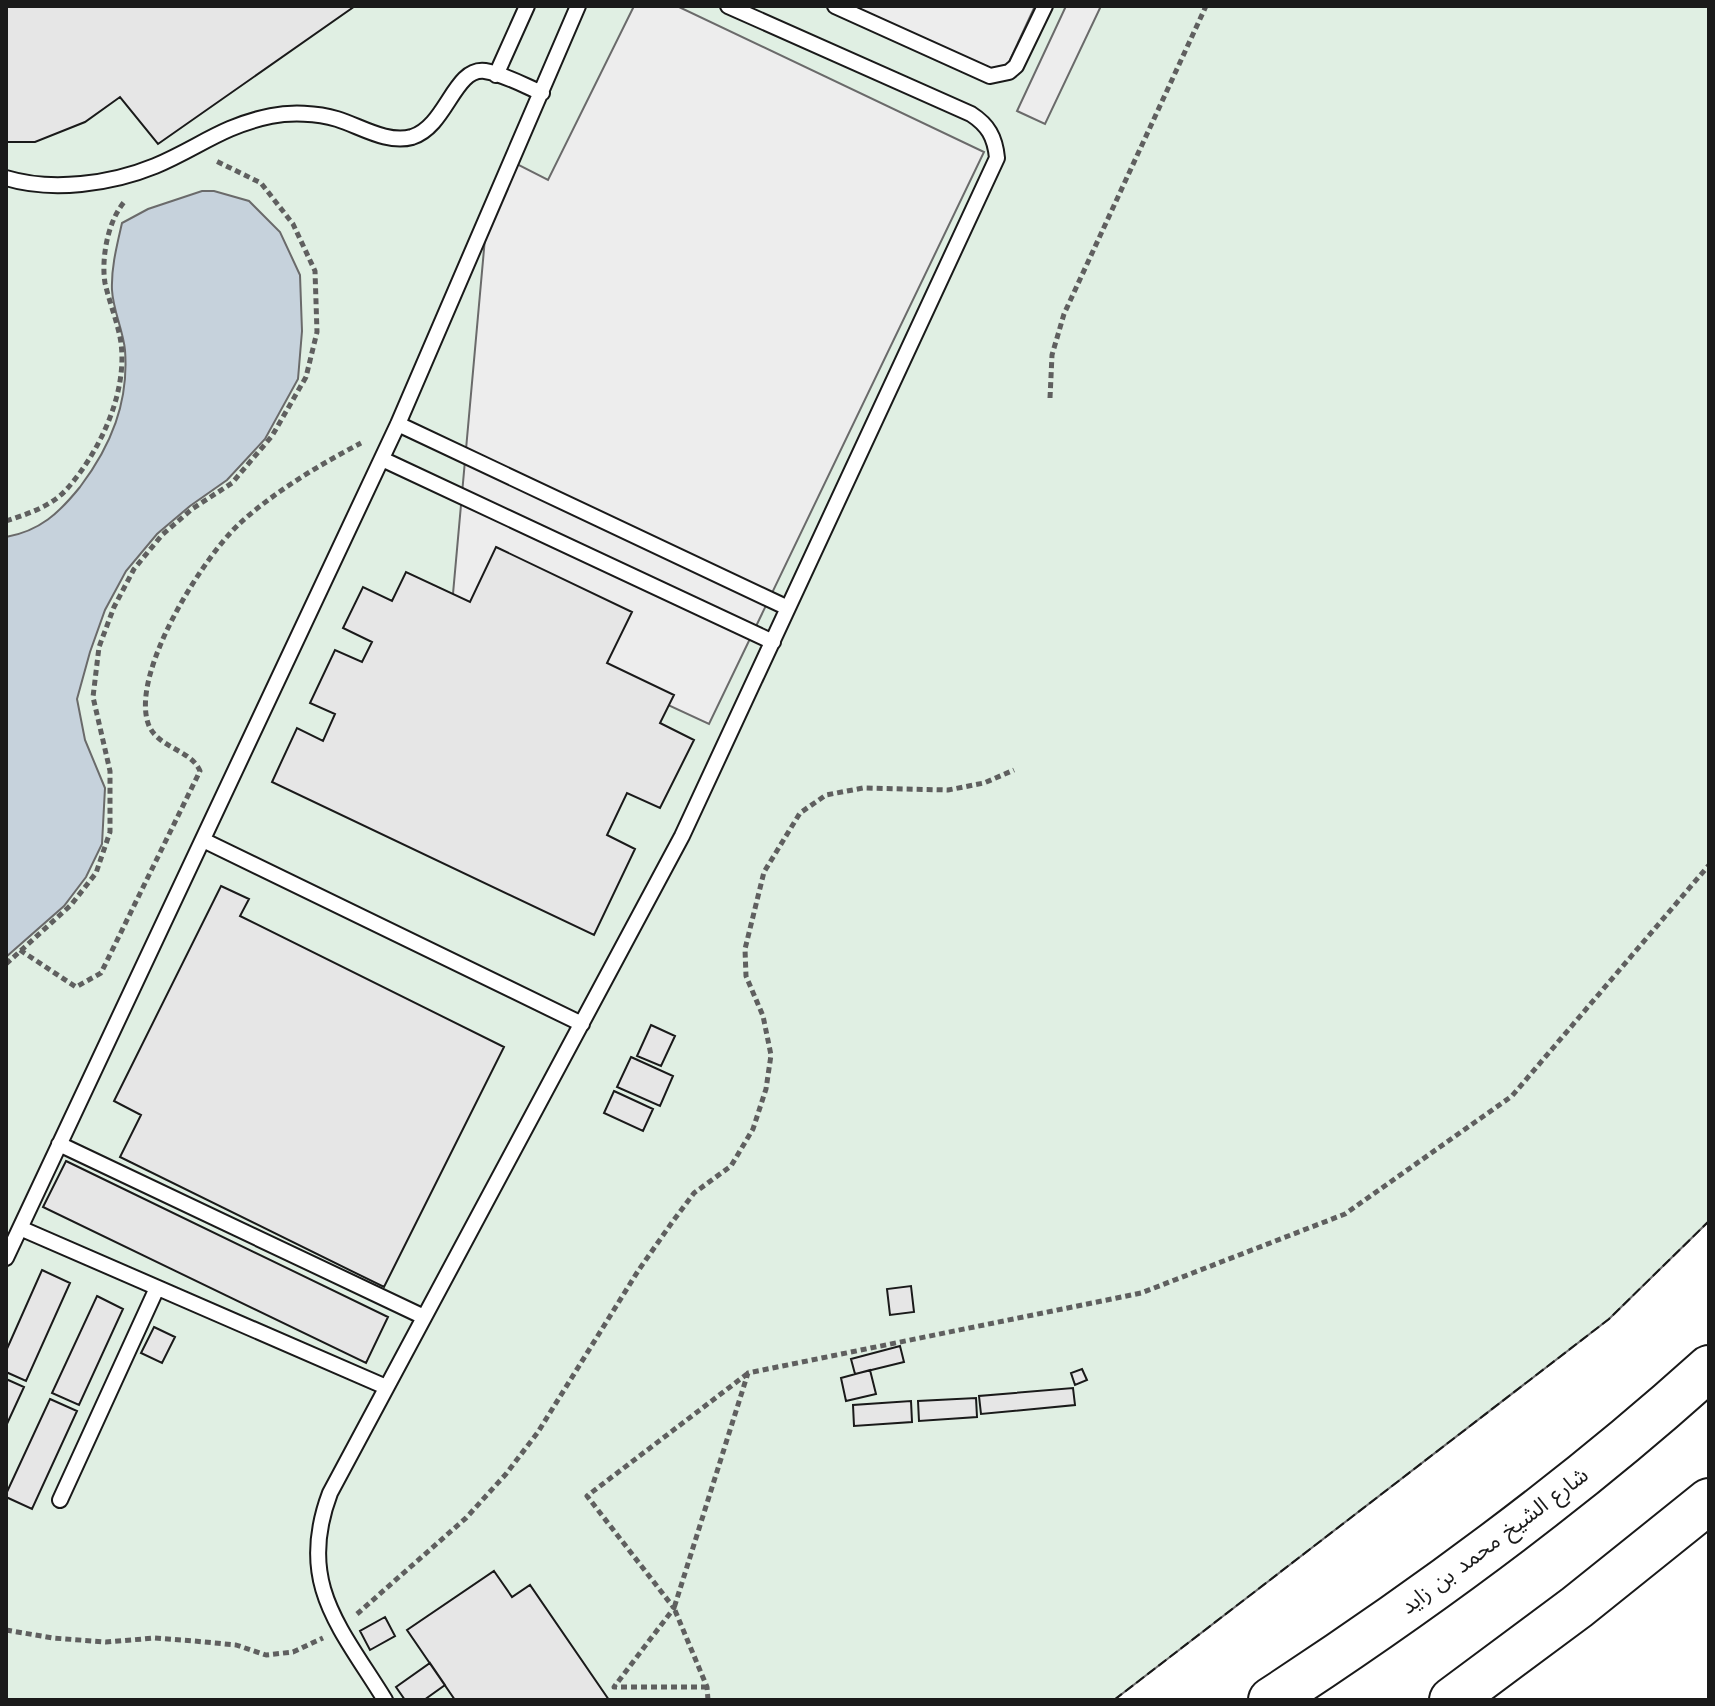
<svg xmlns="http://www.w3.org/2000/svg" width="1715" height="1706" font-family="'Work Sans','Noto Sans Arabic',sans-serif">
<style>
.green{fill:#e0efe3;stroke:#6a6a6a;stroke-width:2}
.parking{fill:#ededed;stroke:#6a6a6a;stroke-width:2}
.water{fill:#c6d2dc;stroke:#6a6a6a;stroke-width:2}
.building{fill:#e6e6e6;stroke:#1a1a1a;stroke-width:2}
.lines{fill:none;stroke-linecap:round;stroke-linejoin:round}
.lane-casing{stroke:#1a1a1a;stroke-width:18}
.highway-casing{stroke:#1a1a1a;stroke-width:48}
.path{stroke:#5f5f5f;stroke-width:5;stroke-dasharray:6 4;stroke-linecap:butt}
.lane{stroke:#fff;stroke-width:14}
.highway{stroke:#fff;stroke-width:44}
.fence{stroke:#1a1a1a;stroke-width:2;stroke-dasharray:10 4;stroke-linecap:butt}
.labels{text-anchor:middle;stroke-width:6;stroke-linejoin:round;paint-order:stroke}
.street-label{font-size:22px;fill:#1a1a1a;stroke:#fff}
</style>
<rect width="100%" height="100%" fill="#fff"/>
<path class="green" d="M6 6H1709V1221L1609 1319 1114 1700H6Z"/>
<path class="parking" d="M634 6H677L984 152 709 724 452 605 486 227 517 164 548 180Z
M850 6H1035L1003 75Z
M1066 6H1101L1045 124 1017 111Z"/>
<path class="water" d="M202 191H214L249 201 280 232 300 275 302 331 298 379 265 439 227 480 190 506 157 534 126 571 105 610 90 652 77 699 85 740 105 788 102 844 86 877 64 906 6 957V537C40 531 59 513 80 487 111 446 129 402 125 350 123 330 113 310 112 290 111 268 117 245 122 223L148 209Z"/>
<path class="building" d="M6 6H355L158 144 120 97 85 122 35 142H6Z
M496 547 632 612 607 663 674 695 660 723 694 740 660 808 627 793 607 835 635 849 594 935 272 782 297 728 323 741 335 714 310 703 335 650 362 662 372 642 343 628 363 587 392 601 406 572 470 602Z
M221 886 249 899 240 916 504 1047 384 1287 120 1157 141 1115 114 1101Z
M651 1025 675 1036 661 1066 637 1056Z
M631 1057 673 1076 660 1106 617 1087Z
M614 1091 653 1109 643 1131 604 1113Z
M66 1161 388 1317 366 1363 43 1207Z
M42 1270 70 1283 26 1381 6 1372V1351Z
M911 1286 914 1312 890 1315 887 1289Z
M97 1296 123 1309 79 1405 52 1393Z
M154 1327 175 1337 162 1363 141 1353Z
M900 1346 904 1362 855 1374 851 1359Z
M1082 1369 1087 1380 1075 1385 1071 1373Z
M870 1370 876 1394 846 1401 841 1378Z
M6 1379 24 1387 6 1426Z
M1073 1388 1075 1405 981 1414 979 1396Z
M976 1398 977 1417 919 1421 918 1401Z
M50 1399 77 1411 32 1509 6 1497V1494Z
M911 1401 912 1422 854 1426 853 1405Z
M494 1571 512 1597 530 1585 609 1700H455L407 1630Z
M385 1617 395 1636 370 1650 360 1631Z
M430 1663 445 1685 424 1700H405L396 1687Z"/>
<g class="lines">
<defs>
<path id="lane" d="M835 6 990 76 1009 72 1016 66 1045 6
M496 75 527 6
M6 178C52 192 111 184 155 166 198 148 222 126 271 116 291 112 317 113 337 119 360 126 387 144 412 137 447 126 454 67 485 71 504 74 525 86 542 93
M398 424 788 608
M382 459 773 642
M203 840 582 1024
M59 1144 424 1317
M20 1228 386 1387
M6 1258 398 424 578 6
M60 1500 157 1288
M385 1700C340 1627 296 1583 330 1493L682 836 997 158C995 137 988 125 971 114L728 6"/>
<path id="highway" d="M1271 1700C1424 1600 1574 1490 1709 1368
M1452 1700 1577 1607 1709 1501"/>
</defs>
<use href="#lane" class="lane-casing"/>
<use href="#highway" class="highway-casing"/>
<path class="path" d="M1050 398 1052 355 1064 314 1206 6
M6 521C27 514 50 507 66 490 100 452 130 389 120 337 116 318 109 301 105 283 101 258 108 220 125 201
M20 950 76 987 101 973 200 771C191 749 156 748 148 723 131 672 202 559 239 524 274 492 319 465 361 443
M6 964 71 905 96 873 110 832V771L93 697 99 647 114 607 134 569 162 535 192 509 232 483 272 436 306 377 317 332 315 271 293 224 261 183 216 161
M357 1614 466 1518 506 1474 538 1432 638 1271 673 1221 694 1193 731 1166 753 1129 766 1089 771 1055 763 1016 746 976 745 949 764 872 800 813 826 795 863 788 948 790 984 783 1014 770
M6 1630 53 1638 106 1642 155 1638 194 1641 236 1645 266 1655 293 1652 323 1638
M707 1687H614L674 1608 587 1496 747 1374
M708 1700 707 1687 674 1608 748 1373 1141 1293 1345 1214 1512 1096 1709 865"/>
<use href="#lane" class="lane"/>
<use href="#highway" class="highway"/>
<path class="fence" d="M1114 1700 1609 1319 1709 1221"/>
</g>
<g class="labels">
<g class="street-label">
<text transform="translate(1494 1540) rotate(-37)" y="8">شارع الشيخ محمد بن زايد</text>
</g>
</g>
<rect width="1715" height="1706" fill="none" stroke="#1a1a1a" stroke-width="16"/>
</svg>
